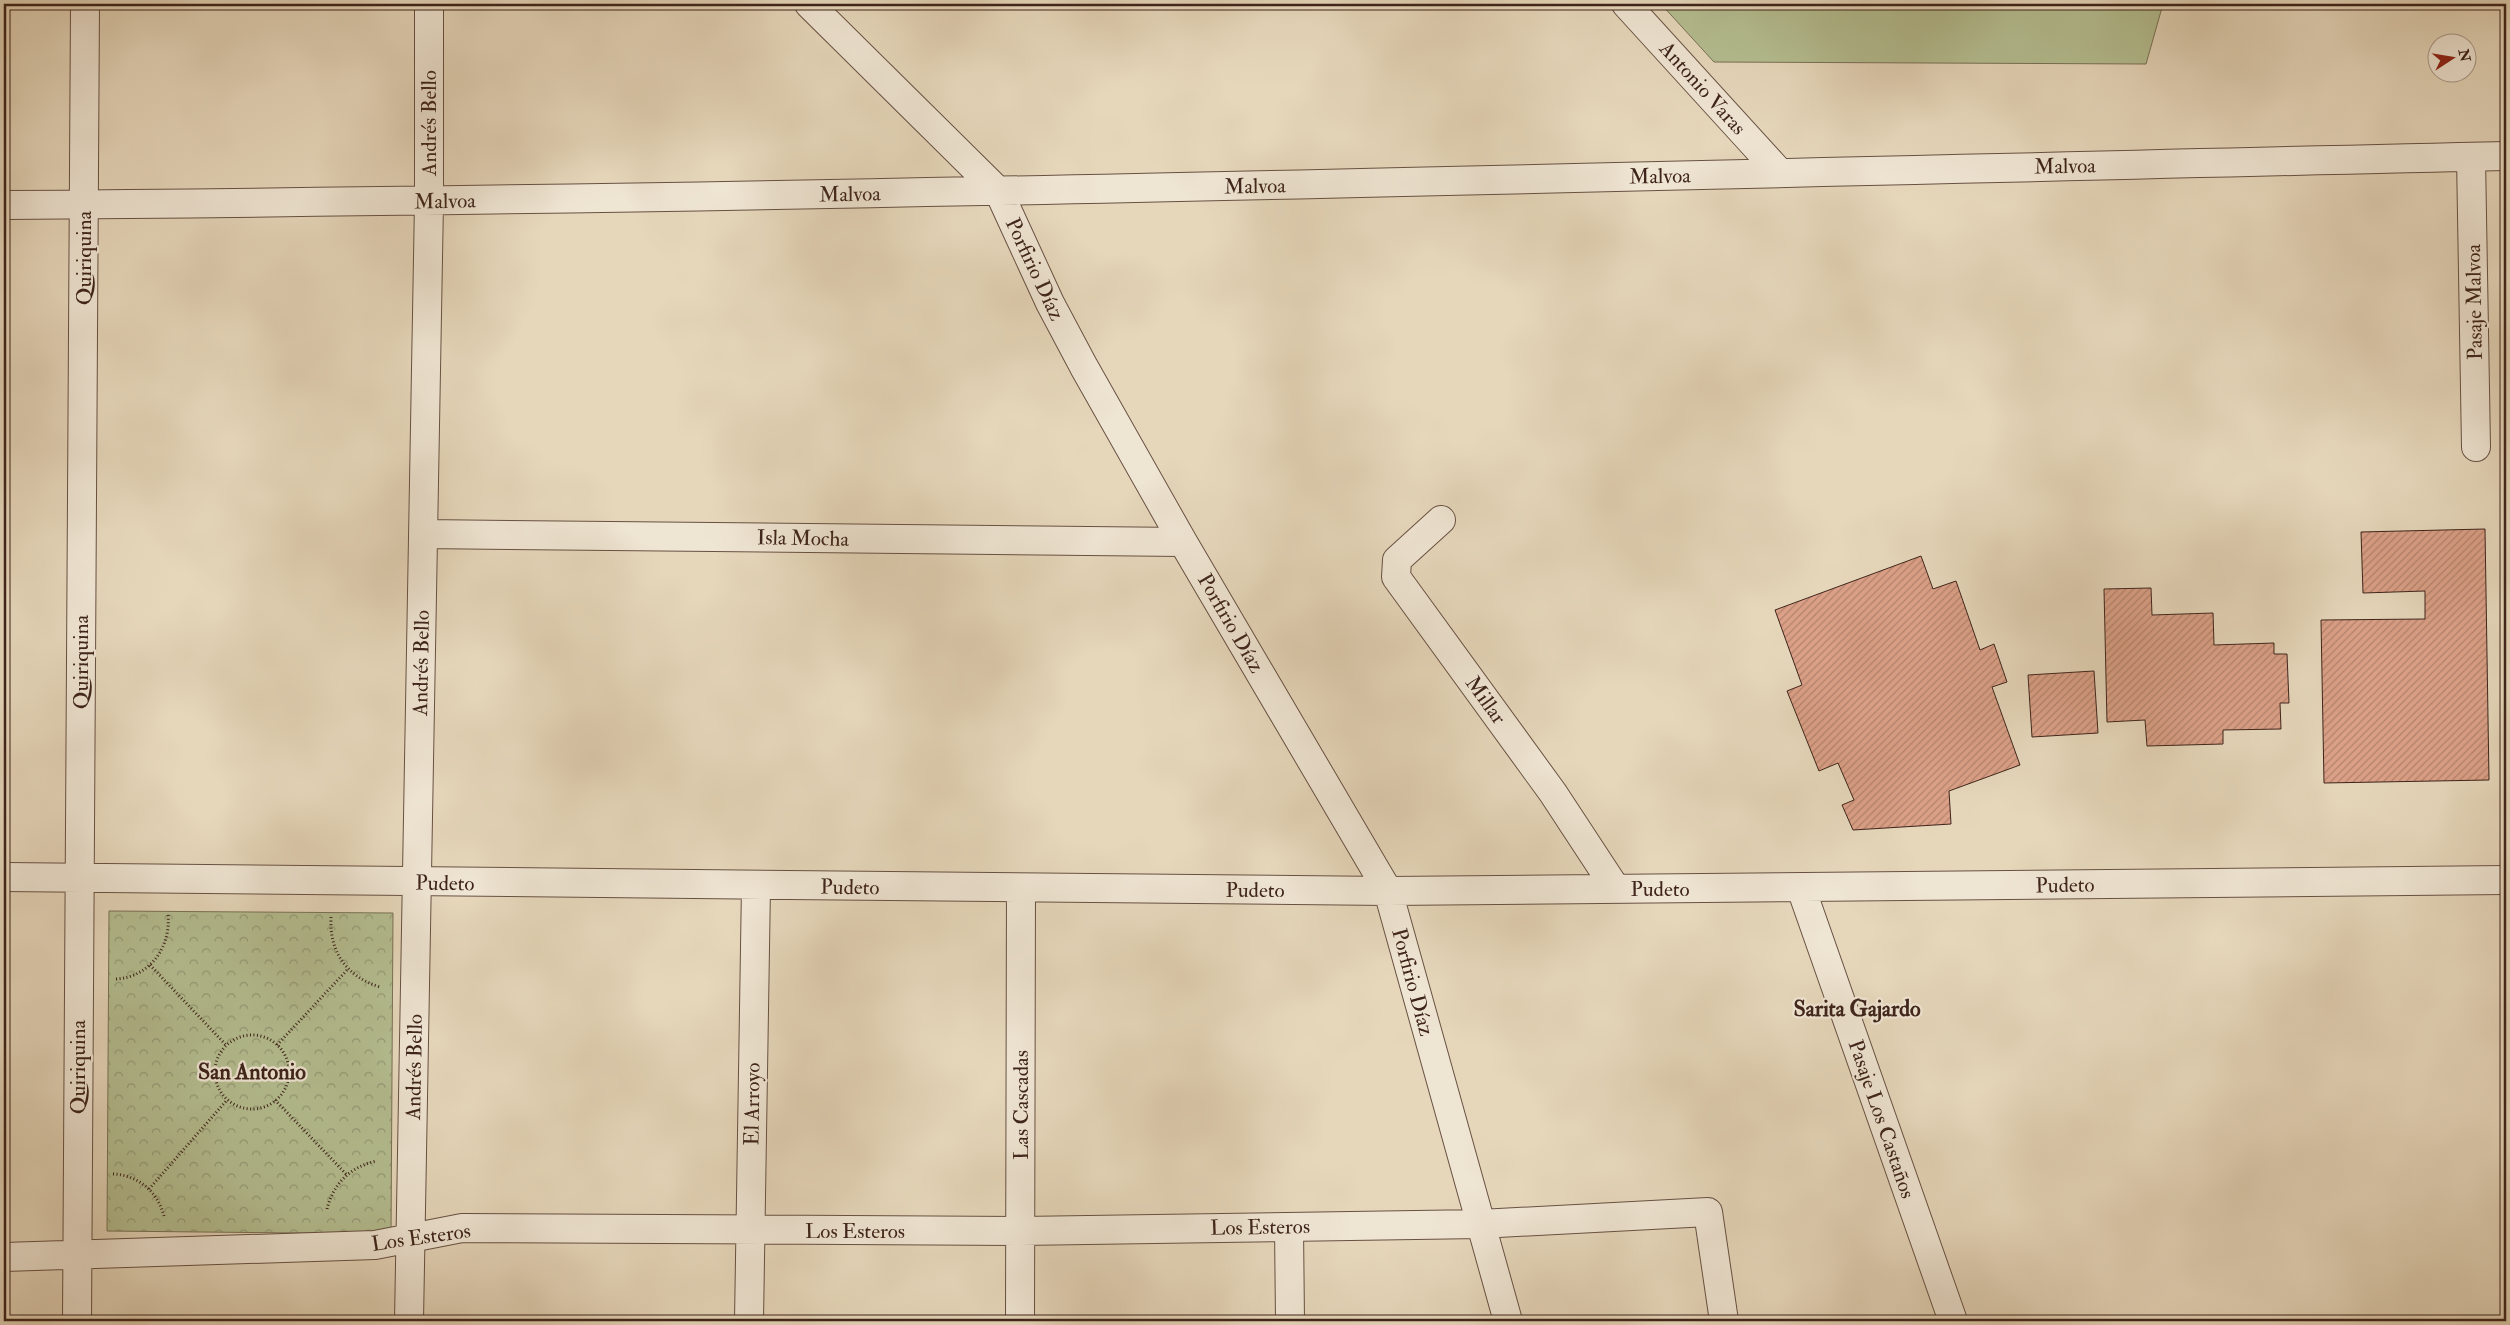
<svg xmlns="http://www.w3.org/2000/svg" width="2510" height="1325" font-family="'IM FELL Double Pica',serif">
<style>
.park{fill:url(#park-crowns);stroke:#797156}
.pitch{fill:#b4be91;stroke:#797156}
.building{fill:url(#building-hatch);stroke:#3e241b}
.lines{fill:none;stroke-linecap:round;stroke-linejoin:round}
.street-casing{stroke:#685143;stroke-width:30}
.path{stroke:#3e241b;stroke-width:3;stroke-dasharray:1 2.5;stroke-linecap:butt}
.street{stroke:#efe5d3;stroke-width:28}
.labels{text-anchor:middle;stroke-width:4.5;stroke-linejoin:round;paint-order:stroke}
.street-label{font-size:21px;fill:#3e241b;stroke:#efe5d3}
.neighbourhood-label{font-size:22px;font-weight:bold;fill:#3e241b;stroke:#efe5d3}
</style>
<defs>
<pattern id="park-crowns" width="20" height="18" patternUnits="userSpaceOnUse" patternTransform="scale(1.25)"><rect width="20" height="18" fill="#b4be91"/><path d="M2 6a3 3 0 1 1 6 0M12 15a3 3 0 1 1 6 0" fill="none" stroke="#949a76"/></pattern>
<pattern id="building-hatch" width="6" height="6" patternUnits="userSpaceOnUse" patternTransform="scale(1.25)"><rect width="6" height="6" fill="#dca188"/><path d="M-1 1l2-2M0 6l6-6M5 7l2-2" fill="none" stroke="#b4836e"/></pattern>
</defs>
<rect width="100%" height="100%" fill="#e6d7bb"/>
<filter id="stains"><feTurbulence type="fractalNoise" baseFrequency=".004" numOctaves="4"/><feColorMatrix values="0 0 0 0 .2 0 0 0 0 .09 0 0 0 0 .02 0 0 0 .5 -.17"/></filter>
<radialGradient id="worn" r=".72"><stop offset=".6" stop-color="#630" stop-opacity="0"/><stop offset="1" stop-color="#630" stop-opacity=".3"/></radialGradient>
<path class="park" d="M109 911 393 913 391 1234 107 1231Z"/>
<path class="pitch" d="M1661 4H2163L2146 64 1714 62Z"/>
<path class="building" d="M2485 529 2489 780 2324 783 2321 620 2425 619V591L2363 593 2361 532Z
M1921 556 1933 589 1956 581 1980 650 1994 644 2007 682 1992 687 2020 765 1949 791 1951 824 1853 830 1842 805 1854 800 1838 763 1819 771 1787 691 1802 685 1775 610Z
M2151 588 2152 615 2213 613 2214 645 2274 643V654H2287L2289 703H2280L2281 729 2223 730V744L2147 746 2145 720 2107 722 2104 589Z
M2094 671 2098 733 2032 737 2028 675Z"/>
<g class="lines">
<defs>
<path id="street" d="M809 4 999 192 1050 303 1084 367 1183 542 1388 891 1508 1321
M1626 4 1780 173
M2471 157 2476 447
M4 205C838 199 1672 175 2506 156
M1441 520 1397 560 1396 577 1553 793 1616 889
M423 534 1183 542
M4 877 1388 891 2506 880
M1801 888 1953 1321
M1289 1227 1290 1321
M4 1257 375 1245 462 1228 1021 1231 1480 1224 1708 1212 1724 1321
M77 1321 85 4
M409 1321 429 202V4
M749 1321 756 886
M1020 1321 1021 889"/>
</defs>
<use href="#street" class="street-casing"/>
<path class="path" d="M331 917C329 952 347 977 380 987
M150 965 226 1045
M116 979C150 977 171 947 168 915
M215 1072a37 37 0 1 1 74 0a37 37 0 1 1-74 0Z
M277 1045 348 969
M275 1100 347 1175
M113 1174C138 1175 158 1192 164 1216
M149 1189 227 1100
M327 1209C333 1184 351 1166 377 1161"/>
<use href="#street" class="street"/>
</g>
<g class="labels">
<g class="street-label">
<text transform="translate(1703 88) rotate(48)" y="7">Antonio Varas</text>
<text transform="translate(429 123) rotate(-90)" y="7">Andrés Bello</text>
<text transform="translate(2065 166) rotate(-1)" y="7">Malvoa</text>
<text transform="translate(1660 176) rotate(-1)" y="7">Malvoa</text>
<text transform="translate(1255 186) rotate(-1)" y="7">Malvoa</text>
<text transform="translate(850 194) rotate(-1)" y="7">Malvoa</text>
<text transform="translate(445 201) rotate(-1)" y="7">Malvoa</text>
<text transform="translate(84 258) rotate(-90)" y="7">Quiriquina</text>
<text transform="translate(1035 269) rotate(65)" y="7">Porfirio Díaz</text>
<text transform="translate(2474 302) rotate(-91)" y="7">Pasaje Malvoa</text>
<text transform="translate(803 538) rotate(1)" y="7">Isla Mocha</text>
<text transform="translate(1231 623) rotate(60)" y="7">Porfirio Díaz</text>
<text transform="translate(81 662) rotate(-90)" y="7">Quiriquina</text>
<text transform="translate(421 663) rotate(-89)" y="7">Andrés Bello</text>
<text transform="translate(1486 700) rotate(54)" y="7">Millar</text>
<text transform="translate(445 883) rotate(1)" y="7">Pudeto</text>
<text transform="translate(2065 885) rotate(-1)" y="7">Pudeto</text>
<text transform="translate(850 887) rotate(1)" y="7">Pudeto</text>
<text x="1660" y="896">Pudeto</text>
<text x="1255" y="897">Pudeto</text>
<text transform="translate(1413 982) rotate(75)" y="7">Porfirio Díaz</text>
<text transform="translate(78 1067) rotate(-90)" y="7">Quiriquina</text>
<text transform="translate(414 1067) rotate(-89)" y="7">Andrés Bello</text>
<text transform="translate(752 1104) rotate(-89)" y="7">El Arroyo</text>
<text transform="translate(1021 1105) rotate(-90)" y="7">Las Cascadas</text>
<text transform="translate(1882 1119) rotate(71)" y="7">Pasaje Los Castaños</text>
<text transform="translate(1260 1227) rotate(-1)" y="7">Los Esteros</text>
<text x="855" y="1238">Los Esteros</text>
<text transform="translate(421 1237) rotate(-8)" y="7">Los Esteros</text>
</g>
<g class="neighbourhood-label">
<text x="1857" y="1016">Sarita Gajardo</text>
<text x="252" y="1079">San Antonio</text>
</g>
</g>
<rect width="2510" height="1325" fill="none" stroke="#e6d7bb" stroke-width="20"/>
<rect x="5" y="5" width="2500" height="1315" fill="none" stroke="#3e241b" stroke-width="2.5"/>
<rect x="10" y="10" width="2490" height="1305" fill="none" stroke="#3e241b"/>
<g transform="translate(2452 58) rotate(78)"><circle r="24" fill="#efe5d3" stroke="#a89889"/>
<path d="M0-4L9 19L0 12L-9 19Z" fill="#8f2418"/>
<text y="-8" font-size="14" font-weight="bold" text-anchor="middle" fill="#3e241b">N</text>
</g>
<rect width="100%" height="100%" filter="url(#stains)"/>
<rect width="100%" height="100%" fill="url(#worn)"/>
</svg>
